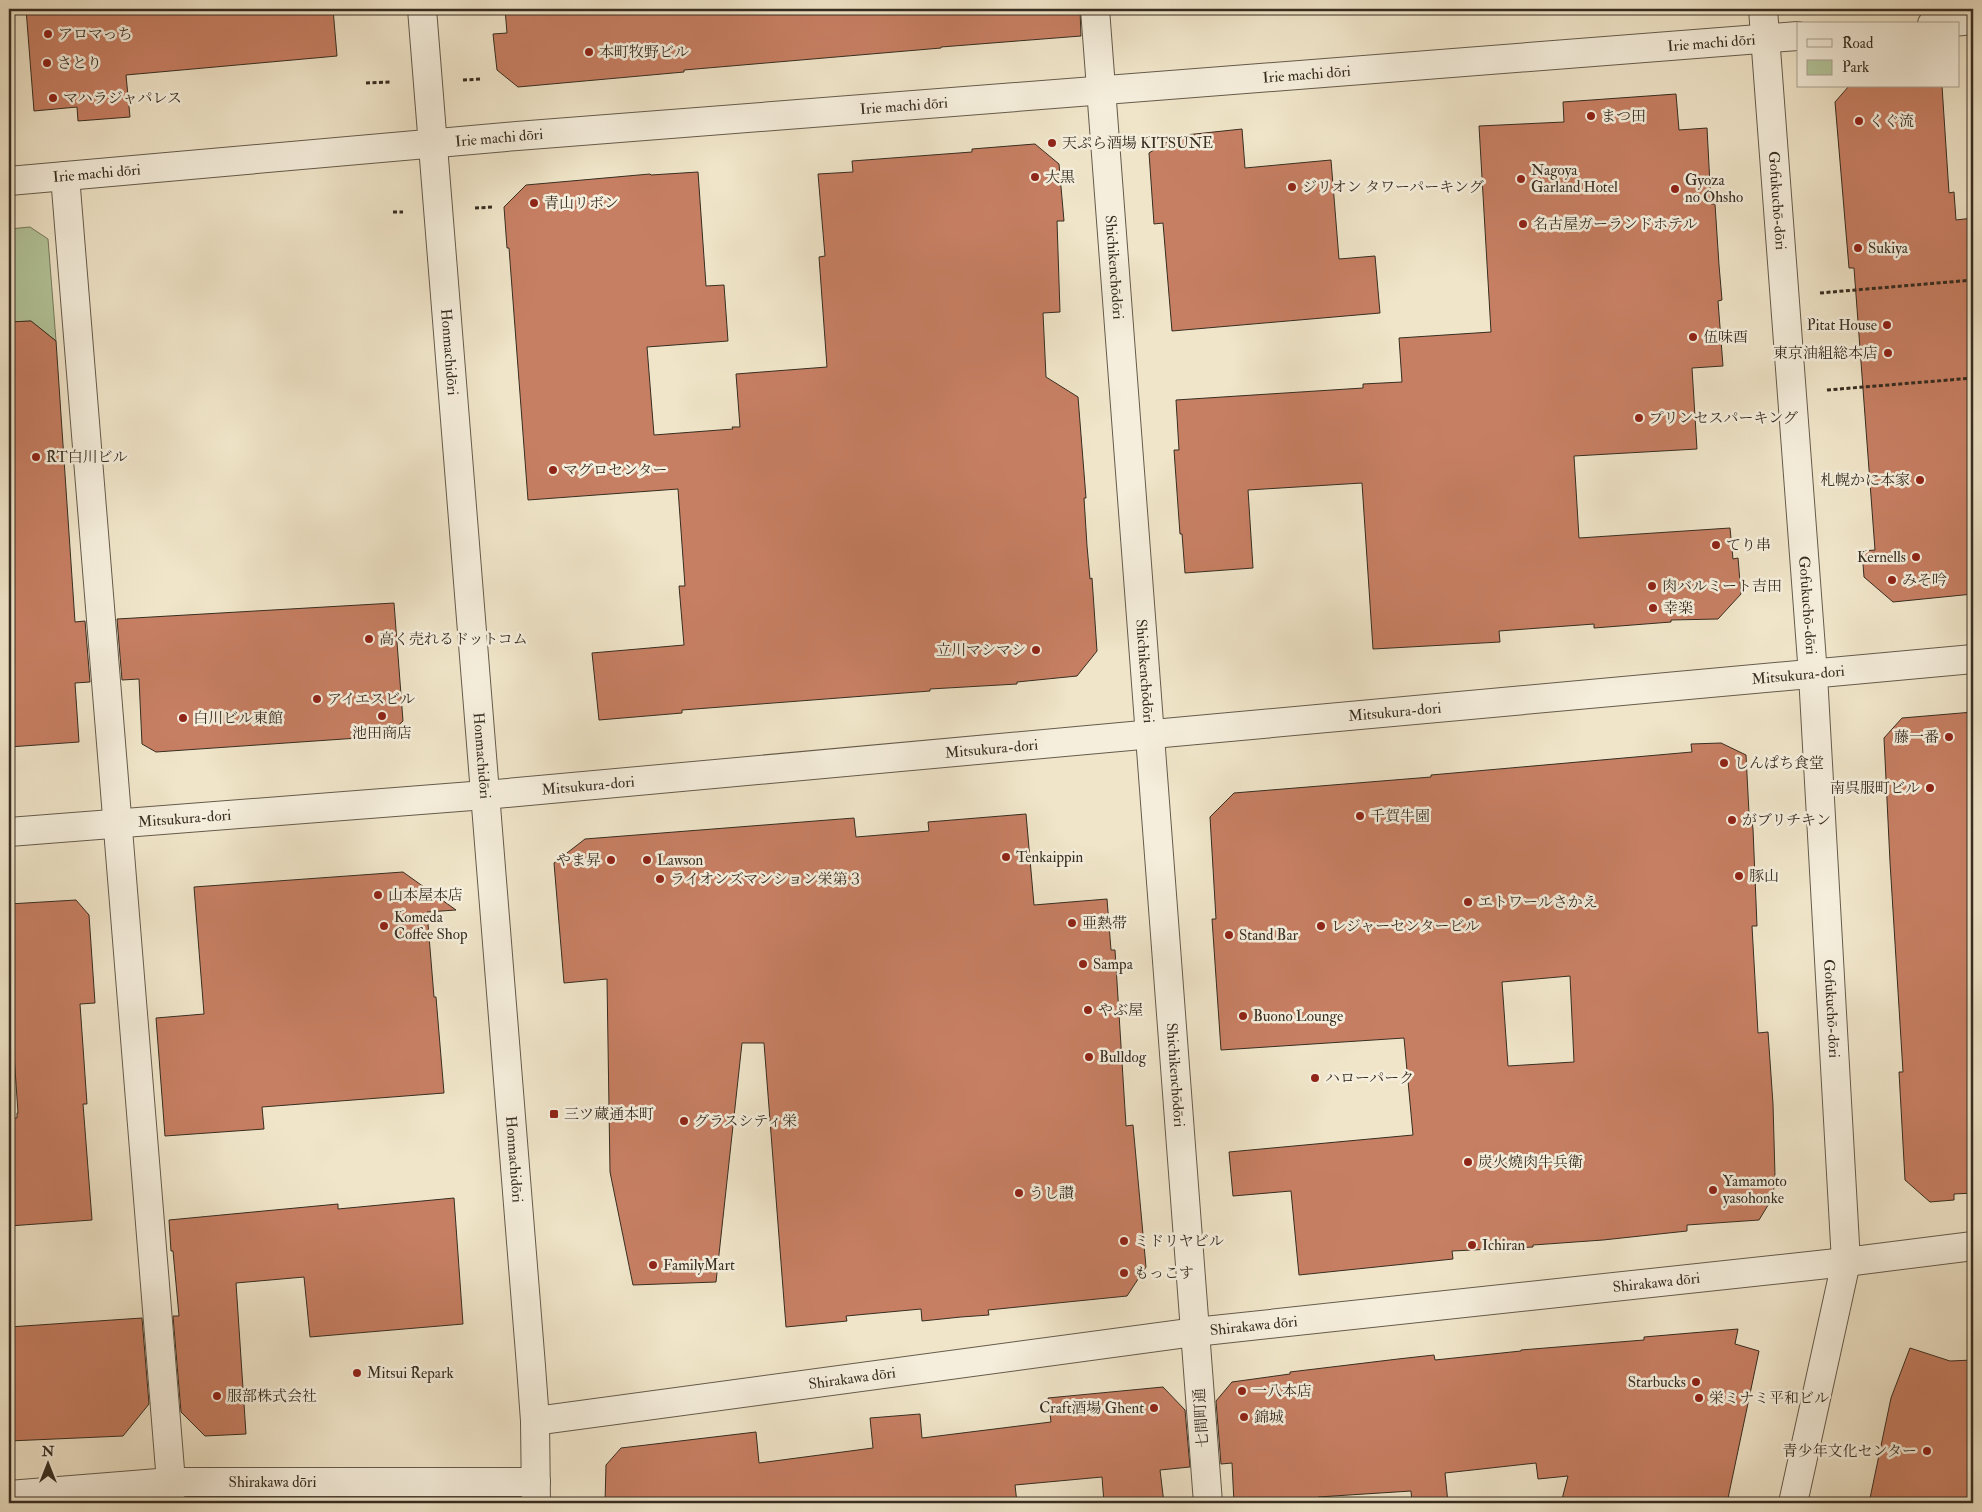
<svg xmlns="http://www.w3.org/2000/svg" width="1982" height="1512" font-family="'IM FELL Double Pica','Noto Serif JP',serif">
<style>
.green{fill:#b3c69b;stroke:#757a5e}
.building{fill:#c77f63;stroke:#372d21;fill-rule:evenodd}
.lines{fill:none;stroke-linecap:round;stroke-linejoin:round}
.minor-casing{stroke:#655b4b;stroke-width:30}
.tertiary-casing{stroke:#655b4b;stroke-width:30}
.path{stroke:#372d21;stroke-width:3;stroke-dasharray:4 2.5;stroke-linecap:butt}
.minor{stroke:#f5eedc;stroke-width:28}
.tertiary{stroke:#f5eedc;stroke-width:28}
.poi-dot{fill:#8f2418;stroke:#f5eedc;stroke-width:2}
.labels{text-anchor:middle;stroke-width:5;stroke-linejoin:round;paint-order:stroke}
.poi-label{font-size:15px;fill:#372d21;stroke:#f5eedc;text-anchor:start}
.street-label{font-size:15px;fill:#372d21;stroke:#f5eedc}
</style>
<rect width="100%" height="100%" fill="#f0e5c9"/>
<filter id="stains"><feTurbulence type="fractalNoise" baseFrequency=".004" numOctaves="4"/><feColorMatrix values="0 0 0 0 .2 0 0 0 0 .09 0 0 0 0 .02 0 0 0 .5 -.17"/></filter>
<radialGradient id="worn" r=".72"><stop offset=".6" stop-color="#630" stop-opacity="0"/><stop offset="1" stop-color="#630" stop-opacity=".3"/></radialGradient>
<path class="green" d="M30 227 48 239 56 341 31 321 9 322V229Z"/>
<path class="building" d="M26 9H333L337 56 126 75 130 117 78 121 77 107 34 111Z
M505 9H1080L1081 36 941 47V48L684 70V72L518 87 497 70 493 34 507 33Z
M1849 86H1942L1949 193 1954 192 1956 220 1973 218V594L1893 602 1864 577 1862 551 1875 550 1854 268H1849L1835 102Z
M1676 94 1679 130 1707 128 1711 204H1715L1719 265 1722 300 1718 301 1723 366 1692 368 1697 449 1574 456 1579 538 1730 528 1733 559 1738 558 1741 594 1718 619 1671 620V622L1594 628V624L1499 631 1500 642 1373 649 1362 483 1248 490 1253 568 1185 573 1182 534H1180L1174 450H1179L1176 400 1363 388V384L1402 382 1399 338 1491 332 1479 126 1564 122 1563 102Z
M1242 129 1245 168 1331 160 1339 259 1375 256 1380 313 1172 331 1163 223 1154 224 1149 153 1176 136Z
M1035 144 1059 164 1064 221H1057L1060 312 1043 313 1046 377 1078 397 1086 498H1084L1087 546 1090 579 1092 578 1097 651 1077 676 1017 682V684L930 689V691L682 710V713L599 720 592 653 684 645 679 586H685L678 489 528 500 509 248H507L504 207 526 185 650 174 651 175 698 172 706 286 724 285 728 341 647 347 654 435 733 429 732 427H740L736 374 827 367 819 257 825 256 818 174 853 172 852 161 972 152V149Z
M31 321 56 341 75 622 85 621 90 682 75 683 79 742 9 747V322Z
M394 603 403 721 387 736 156 752 142 744 139 679 122 680 117 619Z
M1973 712V1193L1954 1194V1200L1930 1202 1905 1180 1899 1072H1903L1890 862 1884 738 1902 718Z
M1721 743 1746 755 1749 813H1751L1753 829 1757 926H1752L1758 1033 1768 1032 1773 1104 1775 1176 1773 1197 1759 1220 1687 1225V1231L1603 1240 1533 1245V1247L1452 1251 1453 1259 1299 1275 1291 1191 1233 1196 1229 1152 1413 1135 1404 1038 1221 1050 1212 919H1216L1210 817 1234 793 1431 777V775L1692 752 1691 744ZM1570 976 1574 1062 1508 1066 1502 982Z
M1026 814 1034 905 1107 899 1111 950H1115L1126 1126 1133 1125 1146 1267 1127 1296 988 1310 989 1315 961 1317 922 1321 921 1309 846 1316 847 1321 786 1327 764 1043H742L716 1282 633 1285 610 1172 607 979 564 983 554 863 585 839 854 818 856 837 929 831 928 822Z
M403 872 456 910 427 912 434 997H436L444 1093 262 1107 264 1129 165 1136 156 1018 204 1014 194 887Z
M76 900 89 915 95 1003 80 1004 87 1104H83L92 1220 9 1226V1118H17V1113H18L11 1009H9V904Z
M454 1198 463 1324 310 1337 304 1277 236 1283 246 1434 205 1436 181 1412 173 1316H179L173 1251H171L169 1220 338 1204V1209Z
M142 1318 149 1404 123 1436 9 1441V1327Z
M1738 1329 1735 1344 1759 1351 1727 1503H1561L1568 1476 1538 1479 1536 1463 1445 1473 1448 1503H1412L1411 1491 1318 1497V1503H1234L1232 1463 1221 1464 1216 1401 1232 1382 1290 1374V1372L1315 1369 1398 1359 1434 1355 1435 1360 1521 1351V1350L1644 1340V1337Z
M1910 1348 1950 1361 1973 1360V1503H1869L1891 1398Z
M1163 1387 1185 1410 1190 1467 1160 1470 1164 1503H1104L1102 1477 1015 1485 1017 1503H605L606 1465 621 1448 756 1432 759 1463 873 1448 870 1418 920 1414 922 1438 1051 1422 1048 1398Z"/>
<g class="lines">
<defs>
<g id="minor">
<path id="s1" d="M1095 9 1208 1503"/>
<path id="s2" d="M1763 9 1813 675 1846 1262 1793 1503"/>
<path d="M1932 24 1973 20"/>
<path d="M65 176 171 1482 170 1503"/>
<path id="s3" d="M9 181 517 136 1798 36"/>
<path id="s4" d="M535 1421 1195 1332 1846 1262 1973 1246"/>
<path id="s5" d="M9 1495 171 1482H536"/>
</g>
<g id="tertiary">
<path id="s6" d="M422 9 531 1366 535 1421 536 1503"/>
<path id="s7" d="M9 832 485 795 1973 659"/>
</g>
</defs>
<use href="#minor" class="minor-casing"/>
<use href="#tertiary" class="tertiary-casing"/>
<path class="path" d="M463 80 482 79
M366 83 391 82
M475 208 494 207
M393 212H403
M1820 293 1973 280
M1827 390 1973 378"/>
<use href="#minor" class="minor"/>
<use href="#tertiary" class="tertiary"/>
</g>
<g class="poi-dot">
<circle cx="48" cy="34" r="5"/>
<circle cx="589" cy="52" r="5"/>
<circle cx="47" cy="63" r="5"/>
<circle cx="53" cy="98" r="5"/>
<circle cx="1591" cy="116" r="5"/>
<circle cx="1859" cy="121" r="5"/>
<circle cx="1052" cy="143" r="5"/>
<circle cx="1035" cy="177" r="5"/>
<circle cx="1521" cy="179" r="5"/>
<circle cx="1292" cy="187" r="5"/>
<circle cx="1675" cy="189" r="5"/>
<circle cx="534" cy="203" r="5"/>
<circle cx="1523" cy="224" r="5"/>
<circle cx="1858" cy="248" r="5"/>
<circle cx="1887" cy="325" r="5"/>
<circle cx="1693" cy="337" r="5"/>
<circle cx="1888" cy="353" r="5"/>
<circle cx="1639" cy="418" r="5"/>
<circle cx="36" cy="457" r="5"/>
<circle cx="553" cy="470" r="5"/>
<circle cx="1920" cy="480" r="5"/>
<circle cx="1716" cy="545" r="5"/>
<circle cx="1916" cy="557" r="5"/>
<circle cx="1892" cy="580" r="5"/>
<circle cx="1652" cy="586" r="5"/>
<circle cx="1653" cy="608" r="5"/>
<circle cx="369" cy="639" r="5"/>
<circle cx="1036" cy="650" r="5"/>
<circle cx="317" cy="699" r="5"/>
<circle cx="382" cy="716" r="5"/>
<circle cx="183" cy="718" r="5"/>
<circle cx="1949" cy="737" r="5"/>
<circle cx="1724" cy="763" r="5"/>
<circle cx="1930" cy="788" r="5"/>
<circle cx="1360" cy="816" r="5"/>
<circle cx="1732" cy="820" r="5"/>
<circle cx="1006" cy="857" r="5"/>
<circle cx="611" cy="860" r="5"/>
<circle cx="647" cy="860" r="5"/>
<circle cx="1739" cy="876" r="5"/>
<circle cx="660" cy="879" r="5"/>
<circle cx="378" cy="895" r="5"/>
<circle cx="1468" cy="902" r="5"/>
<circle cx="1072" cy="923" r="5"/>
<circle cx="384" cy="926" r="5"/>
<circle cx="1321" cy="926" r="5"/>
<circle cx="1229" cy="935" r="5"/>
<circle cx="1083" cy="964" r="5"/>
<circle cx="1088" cy="1010" r="5"/>
<circle cx="1243" cy="1016" r="5"/>
<circle cx="1089" cy="1057" r="5"/>
<circle cx="1315" cy="1078" r="5"/>
<rect x="549" y="1109" width="10" height="10" rx="2.5"/>
<circle cx="684" cy="1121" r="5"/>
<circle cx="1468" cy="1162" r="5"/>
<circle cx="1713" cy="1190" r="5"/>
<circle cx="1019" cy="1193" r="5"/>
<circle cx="1124" cy="1241" r="5"/>
<circle cx="1472" cy="1245" r="5"/>
<circle cx="653" cy="1265" r="5"/>
<circle cx="1124" cy="1273" r="5"/>
<circle cx="357" cy="1373" r="5"/>
<circle cx="1696" cy="1382" r="5"/>
<circle cx="1242" cy="1391" r="5"/>
<circle cx="217" cy="1396" r="5"/>
<circle cx="1699" cy="1398" r="5"/>
<circle cx="1154" cy="1408" r="5"/>
<circle cx="1244" cy="1417" r="5"/>
<circle cx="1927" cy="1451" r="5"/>
</g>
<g class="labels">
<g class="poi-label">
<text x="58" y="39">アロマっち</text>
<text x="599" y="57">本町牧野ビル</text>
<text x="57" y="68">さとり</text>
<text x="63" y="103">マハラジャパレス</text>
<text x="1601" y="121">まつ田</text>
<text x="1869" y="126">くぐ流</text>
<text x="1062" y="148">天ぷら酒場 KITSUNE</text>
<text x="1531" y="175">Nagoya<tspan x="1531" dy="17">Garland Hotel</tspan></text>
<text x="1045" y="182">大黒</text>
<text x="1685" y="185">Gyoza<tspan x="1685" dy="17">no Ohsho</tspan></text>
<text x="1302" y="192">ジリオン タワーパーキング</text>
<text x="544" y="208">青山リボン</text>
<text x="1533" y="229">名古屋ガーランドホテル</text>
<text x="1868" y="253">Sukiya</text>
<text x="1877" y="330" text-anchor="end">Pitat House</text>
<text x="1703" y="342">伍味酉</text>
<text x="1878" y="358" text-anchor="end">東京油組総本店</text>
<text x="1649" y="423">プリンセスパーキング</text>
<text x="46" y="462">RT白川ビル</text>
<text x="563" y="475">マグロセンター</text>
<text x="1910" y="485" text-anchor="end">札幌かに本家</text>
<text x="1726" y="550">てり串</text>
<text x="1906" y="562" text-anchor="end">Kernells</text>
<text x="1902" y="585">みそ吟</text>
<text x="1662" y="591">肉バルミート吉田</text>
<text x="1663" y="613">幸楽</text>
<text x="379" y="644">高く売れるドットコム</text>
<text x="1026" y="655" text-anchor="end">立川マシマシ</text>
<text x="327" y="704">アイエスビル</text>
<text x="193" y="723">白川ビル東館</text>
<text x="382" y="738" text-anchor="middle">池田商店</text>
<text x="1939" y="742" text-anchor="end">藤一番</text>
<text x="1734" y="768">しんぱち食堂</text>
<text x="1920" y="793" text-anchor="end">南呉服町ビル</text>
<text x="1370" y="821">千賀牛園</text>
<text x="1742" y="825">がブリチキン</text>
<text x="1016" y="862">Tenkaippin</text>
<text x="601" y="865" text-anchor="end">やま昇</text>
<text x="657" y="865">Lawson</text>
<text x="1749" y="881">豚山</text>
<text x="670" y="884">ライオンズマンション栄第３</text>
<text x="388" y="900">山本屋本店</text>
<text x="1478" y="907">エトワールさかえ</text>
<text x="394" y="922">Komeda<tspan x="394" dy="17">Coffee Shop</tspan></text>
<text x="1082" y="928">亜熱帯</text>
<text x="1331" y="931">レジャーセンタービル</text>
<text x="1239" y="940">Stand Bar</text>
<text x="1093" y="969">Sampa</text>
<text x="1098" y="1015">やぶ屋</text>
<text x="1253" y="1021">Buono Lounge</text>
<text x="1099" y="1062">Bulldog</text>
<text x="1325" y="1083">ハローパーク</text>
<text x="564" y="1119">三ツ蔵通本町</text>
<text x="694" y="1126">グラスシティ栄</text>
<text x="1478" y="1167">炭火燒肉牛兵衛</text>
<text x="1723" y="1186">Yamamoto<tspan x="1723" dy="17">yasohonke</tspan></text>
<text x="1029" y="1198">うし讃</text>
<text x="1134" y="1246">ミドリヤビル</text>
<text x="1482" y="1250">Ichiran</text>
<text x="663" y="1270">FamilyMart</text>
<text x="1134" y="1278">もっこす</text>
<text x="367" y="1378">Mitsui Repark</text>
<text x="1686" y="1387" text-anchor="end">Starbucks</text>
<text x="1252" y="1396">一八本店</text>
<text x="227" y="1401">服部株式会社</text>
<text x="1709" y="1403">栄ミナミ平和ビル</text>
<text x="1144" y="1413" text-anchor="end">Craft酒場 Ghent</text>
<text x="1254" y="1422">錦城</text>
<text x="1917" y="1456" text-anchor="end">青少年文化センター</text>
</g>
<g class="street-label">
<text dy="5" stroke="none"><textPath href="#s3" startOffset="1708">Irie machi dōri</textPath></text>
<text dy="5" stroke="none"><textPath href="#s3" startOffset="1302">Irie machi dōri</textPath></text>
<text dy="5" stroke="none"><textPath href="#s3" startOffset="898">Irie machi dōri</textPath></text>
<text dy="5" stroke="none"><textPath href="#s3" startOffset="492">Irie machi dōri</textPath></text>
<text dy="5" stroke="none"><textPath href="#s3" startOffset="88">Irie machi dōri</textPath></text>
<text dy="5" stroke="none"><textPath href="#s2" startOffset="192">Gofukuchō-dōri</textPath></text>
<text dy="5" stroke="none"><textPath href="#s1" startOffset="259">Shichikenchōdōri</textPath></text>
<text dy="5" stroke="none"><textPath href="#s6" startOffset="344">Honmachidōri</textPath></text>
<text dy="5" stroke="none"><textPath href="#s2" startOffset="598">Gofukuchō-dōri</textPath></text>
<text dy="5" stroke="none"><textPath href="#s1" startOffset="664">Shichikenchōdōri</textPath></text>
<text dy="5" stroke="none"><textPath href="#s7" startOffset="1796">Mitsukura-dori</textPath></text>
<text dy="5" stroke="none"><textPath href="#s7" startOffset="1391">Mitsukura-dori</textPath></text>
<text dy="5" stroke="none"><textPath href="#s7" startOffset="986">Mitsukura-dori</textPath></text>
<text dy="5" stroke="none"><textPath href="#s6" startOffset="749">Honmachidōri</textPath></text>
<text dy="5" stroke="none"><textPath href="#s7" startOffset="581">Mitsukura-dori</textPath></text>
<text dy="5" stroke="none"><textPath href="#s7" startOffset="176">Mitsukura-dori</textPath></text>
<text dy="5" stroke="none"><textPath href="#s2" startOffset="1002">Gofukuchō-dōri</textPath></text>
<text dy="5" stroke="none"><textPath href="#s1" startOffset="1069">Shichikenchōdōri</textPath></text>
<text dy="5" stroke="none"><textPath href="#s6" startOffset="1154">Honmachidōri</textPath></text>
<text dy="5" stroke="none"><textPath href="#s4" startOffset="1130">Shirakawa dōri</textPath></text>
<text dy="5" stroke="none"><textPath href="#s4" startOffset="725">Shirakawa dōri</textPath></text>
<text dy="5" stroke="none"><textPath href="#s4" startOffset="320">Shirakawa dōri</textPath></text>
<text transform="translate(1201 1418) rotate(-94)" y="5">七間町通</text>
<text dy="5" stroke="none"><textPath href="#s5" startOffset="264">Shirakawa dōri</textPath></text>
</g>
</g>
<rect width="1982" height="1512" fill="none" stroke="#f0e5c9" stroke-width="30"/>
<rect x="10" y="10" width="1962" height="1492" fill="none" stroke="#372d21" stroke-width="2.5"/>
<rect x="15" y="15" width="1952" height="1482" fill="none" stroke="#372d21"/>
<rect x="1797" y="22" width="162" height="65" fill="#f5eedc" stroke="#a9a191"/>
<rect x="1807" y="39" width="25" height="8" fill="#f5eedc" stroke="#a9a191"/>
<text x="1842" y="48" font-size="15" fill="#372d21">Road</text>
<rect x="1807" y="60" width="25" height="15" fill="#b3c69b" stroke="#a9a191"/>
<text x="1842" y="72" font-size="15" fill="#372d21">Park</text>
<g transform="translate(48 1464)" stroke="#f5eedc" stroke-width="4" paint-order="stroke">
<path d="M0-4L9 19L0 12L-9 19Z" fill="#372d21"/>
<text y="-8" font-size="14" font-weight="bold" text-anchor="middle" fill="#372d21">N</text>
</g>
<rect width="100%" height="100%" filter="url(#stains)"/>
<rect width="100%" height="100%" fill="url(#worn)"/>
</svg>
